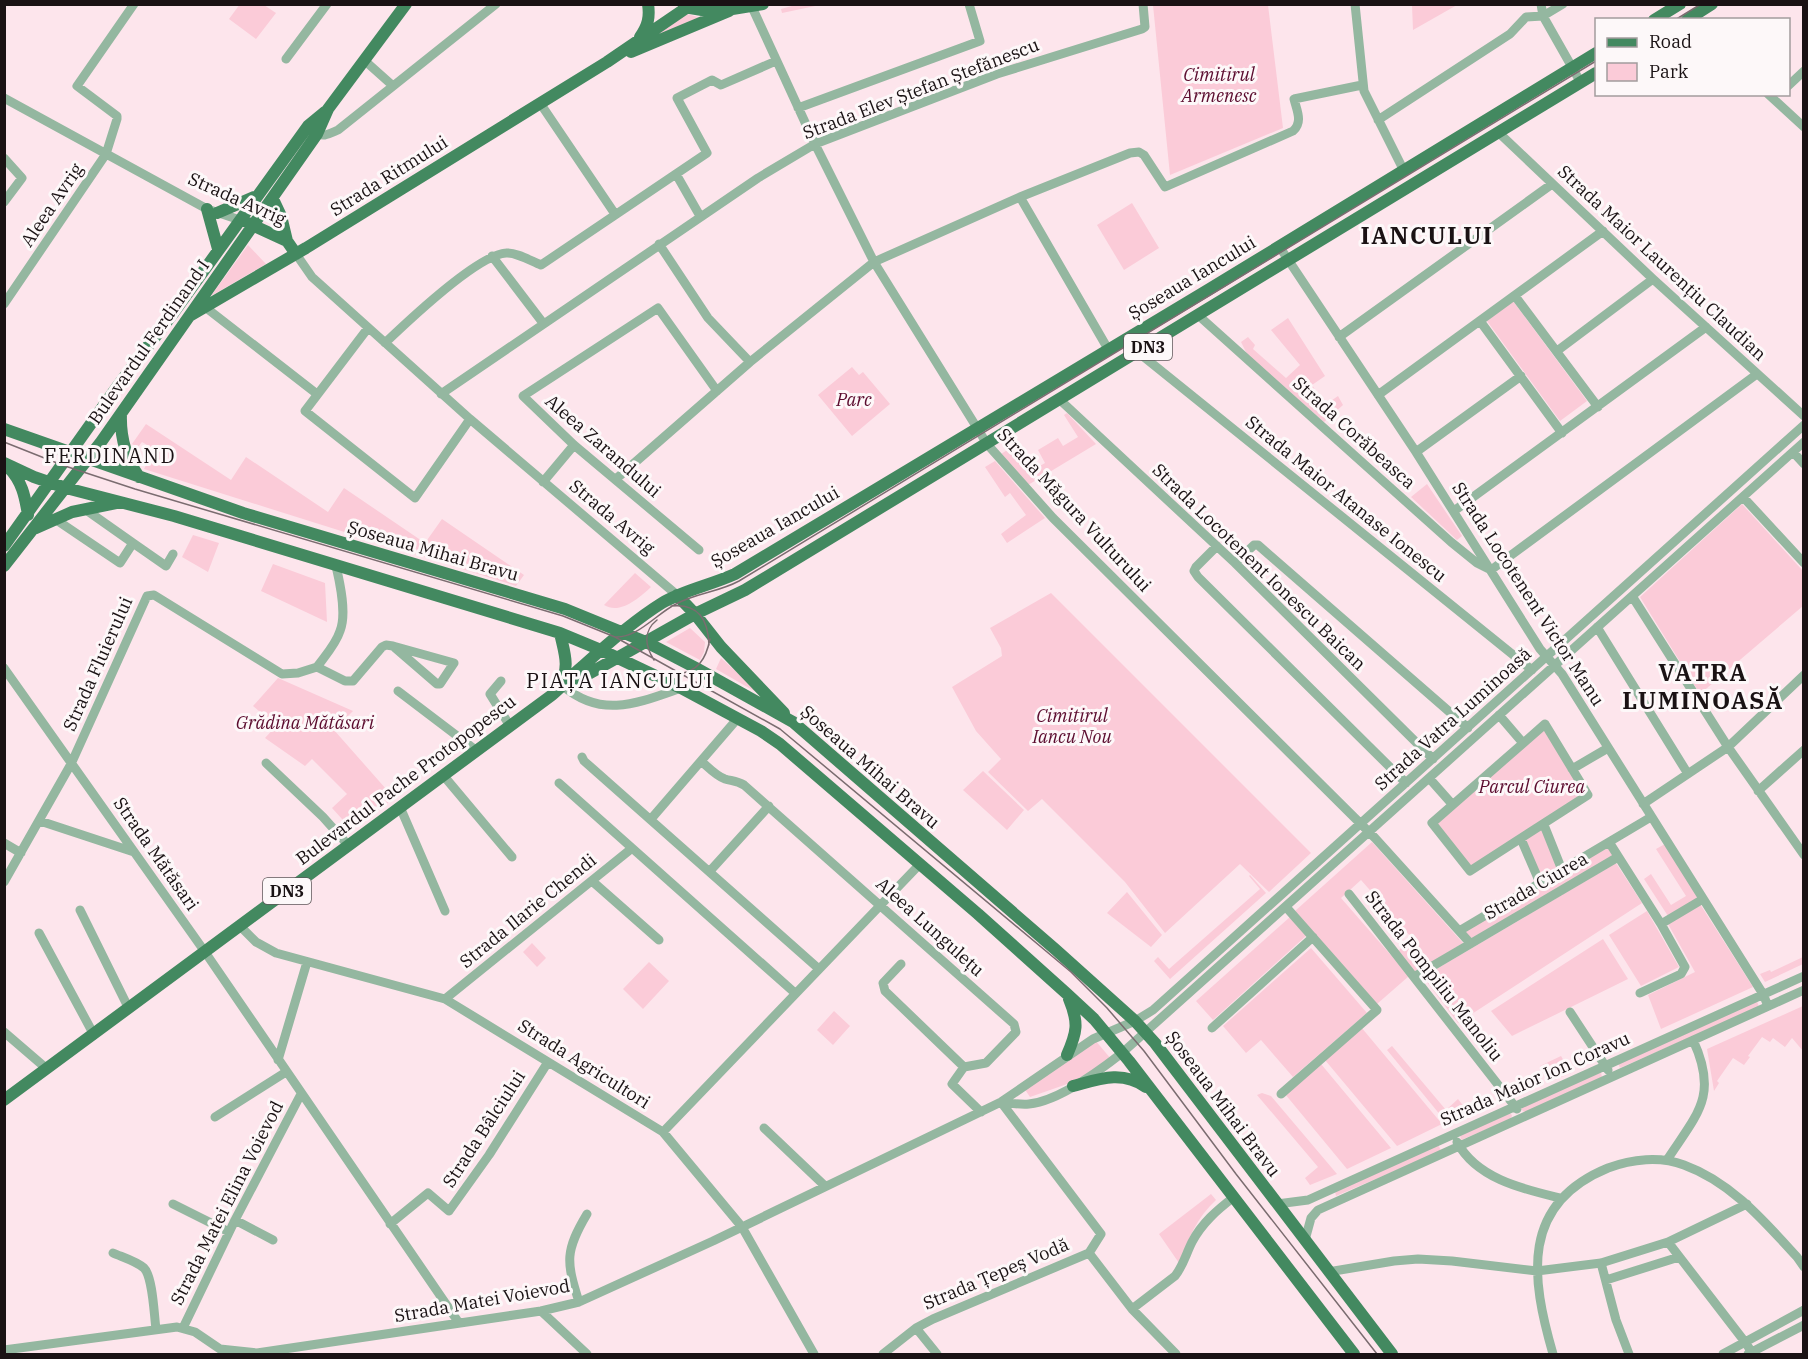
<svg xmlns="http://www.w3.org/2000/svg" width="1808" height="1359" font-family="'IBM Plex Serif',serif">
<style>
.green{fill:#fbcbd8}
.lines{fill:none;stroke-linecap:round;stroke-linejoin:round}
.minor{stroke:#94b7a0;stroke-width:9}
.major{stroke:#438960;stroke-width:12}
.tram{stroke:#7b6c70;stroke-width:1.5}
.labels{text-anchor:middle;stroke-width:6;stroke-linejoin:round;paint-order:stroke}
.shield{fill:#fdf8f9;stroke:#5e5759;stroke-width:1.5}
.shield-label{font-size:16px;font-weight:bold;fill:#1a1214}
.park-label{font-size:18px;font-style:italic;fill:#5b0b2e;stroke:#fdf8f9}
.street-label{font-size:18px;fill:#1a1214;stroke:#fdf8f9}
.neighbourhood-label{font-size:20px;letter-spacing:1.5px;fill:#1a1214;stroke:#fdf8f9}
.quarter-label{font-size:21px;letter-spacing:1.5px;fill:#1a1214;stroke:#fdf8f9}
.district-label{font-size:24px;font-weight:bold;letter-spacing:1.5px;fill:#1a1214;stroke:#fdf8f9}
</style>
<rect width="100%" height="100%" fill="#fde5ec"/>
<path class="green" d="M240 4 264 5 276 13 256 39 229 19Z
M799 4H820V5L782 13 781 9Z
M1153 5H1268L1283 128 1170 175Z
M1412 5V4L1457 5 1413 30Z
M683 13 702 18 633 48Z
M1132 203 1159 248 1124 270 1097 225Z
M248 245 266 264 211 296Z
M1513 301 1587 401 1560 421 1487 321Z
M1288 318 1325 376 1312 385 1325 405 1338 396 1343 405 1324 422 1248 356 1241 342 1248 337 1255 345 1253 349 1286 378 1300 365 1271 330Z
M852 367 859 375 863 372 890 404 852 436 818 395Z
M1067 413 1096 444 1028 485 1001 454 1015 445 1031 471 1045 463 1038 450 1058 438 1063 446 1078 437 1064 415Z
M146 424 231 480 246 457 328 512 344 488 425 543 442 519 524 575 516 586 144 469 154 449 142 442 138 447 132 444Z
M995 461 1045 518 1007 543 1001 534 1026 515 1010 493 1005 497 985 467Z
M1427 484 1462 536 1457 540 1411 497Z
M1742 504 1803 571V606L1700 694 1640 597Z
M193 535 219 543 208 572 182 557Z
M273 564 325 583 327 622 261 591Z
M635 573 651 587C639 598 620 615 604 605Z
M1051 593 1311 853 1269 892 1240 864 1165 933 1125 882 1042 799 1028 811 988 772 1001 759 976 731 952 687 1002 656 1001 648 990 628Z
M690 628 705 642 704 652 700 660 666 642Z
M721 658 749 683 756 692 716 669Z
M278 678 353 711 334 730 394 798 352 830 332 808 347 794 312 759 305 766 265 738 276 726 253 706Z
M1544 728 1585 795 1542 824 1560 869 1541 880 1522 837 1471 868 1435 823Z
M983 771 1024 810 1007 830 963 790Z
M1372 842 1463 943 1415 972 1398 951 1412 938 1361 880 1341 898 1409 976 1377 1004 1295 911Z
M1665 844 1698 898 1668 916 1644 879 1651 874 1671 905 1686 896 1656 849Z
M1608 846 1614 856 1471 939 1463 931Z
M1616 863 1642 903 1458 1023 1423 977Z
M1250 875 1266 893 1170 979 1154 961 1158 957 1169 969 1260 889 1249 876Z
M1127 892 1162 935 1151 947 1107 913Z
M1700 904 1753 987 1661 1029 1648 995 1695 972 1668 924Z
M1647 911 1679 967 1641 986 1609 935Z
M1290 917 1307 935 1213 1020 1196 1001Z
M1603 939 1628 979 1512 1036 1491 1011Z
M532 943 546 958 537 967 523 952Z
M1311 948 1367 1013 1293 1077 1261 1040 1246 1053 1223 1026Z
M1803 957V964L1765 982 1760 974 1770 970 1771 972Z
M649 962 669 981 643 1009 623 989Z
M1757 1001 1759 1007 1620 1068 1618 1063Z
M1803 1006V1051L1792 1038 1785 1047 1773 1038 1770 1042 1762 1037 1748 1056 1750 1057 1744 1065 1733 1058 1717 1081 1719 1083 1714 1091 1707 1049Z
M834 1011 850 1026 833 1045 817 1030Z
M1361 1027 1442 1124 1397 1146 1325 1060Z
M1095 1040 1111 1059 1073 1082 1030 1097 1024 1088Z
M1392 1046 1446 1110 1458 1099 1468 1112 1446 1122 1387 1050Z
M1561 1056 1571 1073 1550 1082 1540 1066Z
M1321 1064 1391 1148 1347 1169 1285 1094Z
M1601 1072 1602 1078 1525 1113 1522 1110V1107Z
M1262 1093 1271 1096 1337 1174 1310 1185 1305 1178 1318 1167 1257 1095Z
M1508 1112 1512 1115 1511 1119 1461 1140 1460 1135Z
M1438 1144 1441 1151 1336 1196 1335 1191Z
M1211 1194 1216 1200C1197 1217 1188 1240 1179 1263L1159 1234Z"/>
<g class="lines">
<path class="minor" d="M1355 4 1364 91 1404 171
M1541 4 1543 16 1581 83
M752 7 815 144 874 262 987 444 1053 518 1375 838 1470 943
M286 59 327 4
M364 60 392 85
M1788 86 1804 71
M1768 94 1804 127
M4 98 207 209 240 220
M540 103 615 214
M798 108 980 41 969 4
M1378 120 1510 34 1526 17 1543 16 1563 4
M314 132C323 138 329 134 338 130L496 4
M1499 133 1653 279 1804 416
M4 158 22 178 4 202
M676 174 700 216
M1020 197 1108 349
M659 244 708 318 750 362
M1279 246 1416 452 1540 649 1562 674 1763 994 1768 1006
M296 254 312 277 470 419 677 595
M492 256 543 323
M1515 296 1598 407
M4 304 106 154 117 119V116L77 86 134 4
M205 307 317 394
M1199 316 1451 542 1477 563 1491 570 1757 374
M1480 321 1562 433
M368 328 305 411 415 498 470 419
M1339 337 1552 184
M385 343C407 322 477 255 506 253 516 252 531 261 541 265L707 153 677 98 712 80 721 85 776 61
M1557 351 1653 279
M1139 353 1532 670
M441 394 758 178 815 144 997 74 1142 29 1145 27 1143 4
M1378 395 1603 231
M1060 400 1235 563 1433 759
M1416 452 1521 376
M1793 452 1804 464
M616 479 750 362 874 262 1020 197 1130 153 1139 152 1144 155 1165 187 1293 131C1303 122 1297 111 1294 99L1362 85
M543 482 574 445
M1743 497 1804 563
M1454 511 1706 327
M89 512 133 543
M55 519 120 563 133 543 166 566 173 554
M1217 546 1196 567 1194 571 1198 577 1406 783
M699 550 574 445 523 396 658 308 717 391
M1235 563 1254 545H1258L1468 728
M1632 596 1728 747 1804 855
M1597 627 1688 774
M317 667C325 656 336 644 340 631 347 614 340 583 336 566
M4 668 205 952 459 1323
M501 681 490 694 510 726
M563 686C602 719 638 703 681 688
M398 691 477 751
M1499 715 1523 743
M1545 724 1588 795 1470 871 1432 823Z
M582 757 584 761 819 969
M701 761C708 767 716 776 725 779 732 781 737 781 744 785L1014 1024 1016 1032 986 1063 964 1067 952 1084 981 1112
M266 763 323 817 348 845
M1572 769 1608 748
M443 775 512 857
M1429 778 1452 804
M559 783 795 993
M1758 791 1804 750
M1643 804 1728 747 1804 675
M400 807 445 911
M651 819 738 718
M40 821 134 852
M1544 825 1562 870
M1521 839 1540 883
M1609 842 1661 924 1685 967 1681 974 1640 993
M4 843 21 853
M710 871 769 806
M592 881 659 940
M4 882 71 764 147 596 154 595 282 674 298 673 317 667 345 681H353L382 647 386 645 393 646 454 663 440 684H437L393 646
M1349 894 1517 1109
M80 910 129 1009
M1661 924 1703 899
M240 926 256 942 276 953 445 999 663 1132 742 1227 814 1354
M1459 931 1651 817
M39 933 94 1035
M901 964 883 983 885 991 964 1067
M1414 977 1618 857
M445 999 631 849
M1570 1012 1608 1070
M1212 1028 1313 937
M4 1032 47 1069
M278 1060 307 962
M1281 1094 1377 1010 1286 907
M1001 1102C1010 1103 1020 1105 1029 1104 1059 1101 1099 1071 1122 1053L1804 442
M215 1117 286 1072
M764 1128 825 1186
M663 1132 920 864
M1457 1142C1477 1179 1523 1189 1560 1198
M1667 1160C1697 1114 1719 1096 1693 1040
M173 1204 229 1232
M1277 1204 1308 1200 1804 976
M235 1220 273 1240
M390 1224 428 1193 449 1211 489 1155 548 1062
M1305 1240 1311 1218 1318 1210 1804 990
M1668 1242 1745 1342 1753 1354
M113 1253C122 1257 136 1261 144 1268 153 1277 154 1315 156 1329
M1089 1253 1132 1309 1176 1354
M1601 1263 1616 1320 1629 1354
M1328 1272 1394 1261 1418 1259 1452 1261 1537 1271 1601 1263 1668 1242 1747 1204
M1606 1280 1679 1257
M579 1302C566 1261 565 1251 587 1214
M1132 1309 1175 1276C1183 1266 1186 1254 1192 1242 1202 1223 1217 1210 1234 1197
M541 1311 587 1354
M183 1328 235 1220 301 1094
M916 1328 937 1354
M4 1350 177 1327 195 1332 220 1349 257 1353 541 1311 579 1302 713 1241 1001 1102 1093 1039 1135 1021 1153 1010 1804 425
M883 1354 916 1328 933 1319 1089 1253 1101 1234 1001 1102
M1553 1354C1531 1278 1520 1204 1608 1168 1632 1159 1660 1156 1684 1165 1731 1182 1764 1221 1797 1257L1804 1267
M1723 1354 1804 1310
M1748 1354 1804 1325"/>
<path class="major" d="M684 7 714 12 763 4
M1654 20 1680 4
M1687 20 1712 4
M640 37C648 26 650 17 648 4
M631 52 729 11
M273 199 281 216 287 241
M207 209 218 249
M217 213 254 197
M248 223 287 241 296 254
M191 315 306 248 607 62 692 4
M121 414C120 438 126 458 139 477
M4 429 243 513 565 609 646 642 696 668 793 722 1056 950 1135 1021 1155 1043 1392 1354
M4 463 34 477 66 488 174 516 560 633 601 650 681 688 761 731 780 744 978 914 1066 993 1094 1019 1129 1061 1354 1354
M8 467C22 481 25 496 28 515
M36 528 72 512 116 503
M4 546 117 387 174 312 308 126 325 112
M4 566 101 442 317 134 328 109 406 4
M677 595 695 614 721 647 784 713
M569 682 583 677 695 614 745 590 1596 73
M559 685C571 668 564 652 560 633
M1067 1055C1077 1032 1079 1023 1069 999
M1073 1086C1099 1079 1122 1070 1146 1087
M4 1100 552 695C564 685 571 676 582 667 607 644 633 621 662 603 684 590 711 585 735 574L1208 290 1596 53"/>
<path class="tram" d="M1675 20 1701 4
M4 442 62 465 135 489 563 616 615 637 780 729 1071 972 1107 1008 1144 1051 1236 1174 1377 1354
M671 606C699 603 708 620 709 645
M615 637C638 638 656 614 676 604 696 593 719 592 739 581L1596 61
M654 660C645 646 643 631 657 620
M677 674C698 672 706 659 710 639"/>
</g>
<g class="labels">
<g class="shield">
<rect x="1124" y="334" width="48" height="26" rx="4.5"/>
<rect x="263" y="878" width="48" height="26" rx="4.5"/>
</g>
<g class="shield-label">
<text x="1148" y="353">DN3</text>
<text x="287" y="897">DN3</text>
</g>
<g class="park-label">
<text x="1219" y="81">Cimitirul<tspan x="1219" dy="21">Armenesc</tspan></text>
<text x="854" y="406">Parc</text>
<text x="1072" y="722">Cimitirul<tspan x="1072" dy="21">Iancu Nou</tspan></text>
<text x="305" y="729">Grădina Mătăsari</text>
<text x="1532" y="793">Parcul Ciurea</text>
</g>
<g class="street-label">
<text transform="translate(921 89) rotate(-21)" y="6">Strada Elev Ștefan Ștefănescu</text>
<text transform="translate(389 176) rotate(-32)" y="6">Strada Ritmului</text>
<text transform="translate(237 199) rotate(24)" y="6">Strada Avrig</text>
<text transform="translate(52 205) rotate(-56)" y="6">Aleea Avrig</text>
<text transform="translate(1662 263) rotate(43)" y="6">Strada Maior Laurențiu Claudian</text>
<text transform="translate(1192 278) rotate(-31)" y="6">Șoseaua Iancului</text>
<text transform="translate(149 342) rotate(-55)" y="6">Bulevardul Ferdinand I</text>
<text transform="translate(1354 433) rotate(42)" y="6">Strada Corăbeasca</text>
<text transform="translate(603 446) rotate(41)" y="6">Aleea Zarandului</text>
<text transform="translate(1346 499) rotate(39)" y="6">Strada Maior Atanase Ionescu</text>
<text transform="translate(1074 510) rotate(47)" y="6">Strada Măgura Vulturului</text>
<text transform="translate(612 517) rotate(40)" y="6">Strada Avrig</text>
<text transform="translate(775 527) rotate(-30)" y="6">Șoseaua Iancului</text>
<text transform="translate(433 551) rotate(16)" y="6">Șoseaua Mihai Bravu</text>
<text transform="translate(1259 567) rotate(44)" y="6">Strada Locotenent Ionescu Baican</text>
<text transform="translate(1528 594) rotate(57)" y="6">Strada Locotenent Victor Manu</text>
<text transform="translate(98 664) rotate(-66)" y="6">Strada Fluierului</text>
<text transform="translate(1453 719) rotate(-42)" y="6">Strada Vatra Luminoasă</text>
<text transform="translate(870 767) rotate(41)" y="6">Șoseaua Mihai Bravu</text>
<text transform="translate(406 780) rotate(-37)" y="6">Bulevardul Pache Protopopescu</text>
<text transform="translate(156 854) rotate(55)" y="6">Strada Mătăsari</text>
<text transform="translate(1536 886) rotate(-30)" y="6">Strada Ciurea</text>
<text transform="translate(528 911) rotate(-39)" y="6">Strada Ilarie Chendi</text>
<text transform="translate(930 927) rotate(42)" y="6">Aleea Lungulețu</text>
<text transform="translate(1434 976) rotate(52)" y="6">Strada Pompiliu Manoliu</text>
<text transform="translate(584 1064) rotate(32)" y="6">Strada Agricultori</text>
<text transform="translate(1535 1079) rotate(-24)" y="6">Strada Maior Ion Coravu</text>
<text transform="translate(1223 1104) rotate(53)" y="6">Șoseaua Mihai Bravu</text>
<text transform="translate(484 1129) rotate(-57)" y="6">Strada Bâlciului</text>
<text transform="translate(227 1203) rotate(-63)" y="6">Strada Matei Elina Voievod</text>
<text transform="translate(996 1274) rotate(-23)" y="6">Strada Țepeș Vodă</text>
<text transform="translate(482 1301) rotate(-10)" y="6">Strada Matei Voievod</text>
</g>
<g class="neighbourhood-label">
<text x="110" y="463">FERDINAND</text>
</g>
<g class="quarter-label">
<text x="620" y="688">PIAȚA IANCULUI</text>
</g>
<g class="district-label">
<text x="1427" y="244">IANCULUI</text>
<text x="1703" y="681">VATRA<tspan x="1703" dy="28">LUMINOASĂ</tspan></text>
</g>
</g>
<rect width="1808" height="1359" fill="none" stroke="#1a1214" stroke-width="12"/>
<rect x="1595" y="18" width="195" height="78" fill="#fdf8f9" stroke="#a29c9d" stroke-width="1.5"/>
<rect x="1607" y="38" width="30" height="9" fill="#438960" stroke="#a29c9d" stroke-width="1.5"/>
<text x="1649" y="48" font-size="18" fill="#1a1214">Road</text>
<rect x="1607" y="63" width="30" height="18" fill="#fbcbd8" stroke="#a29c9d" stroke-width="1.5"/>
<text x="1649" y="78" font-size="18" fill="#1a1214">Park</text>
</svg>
